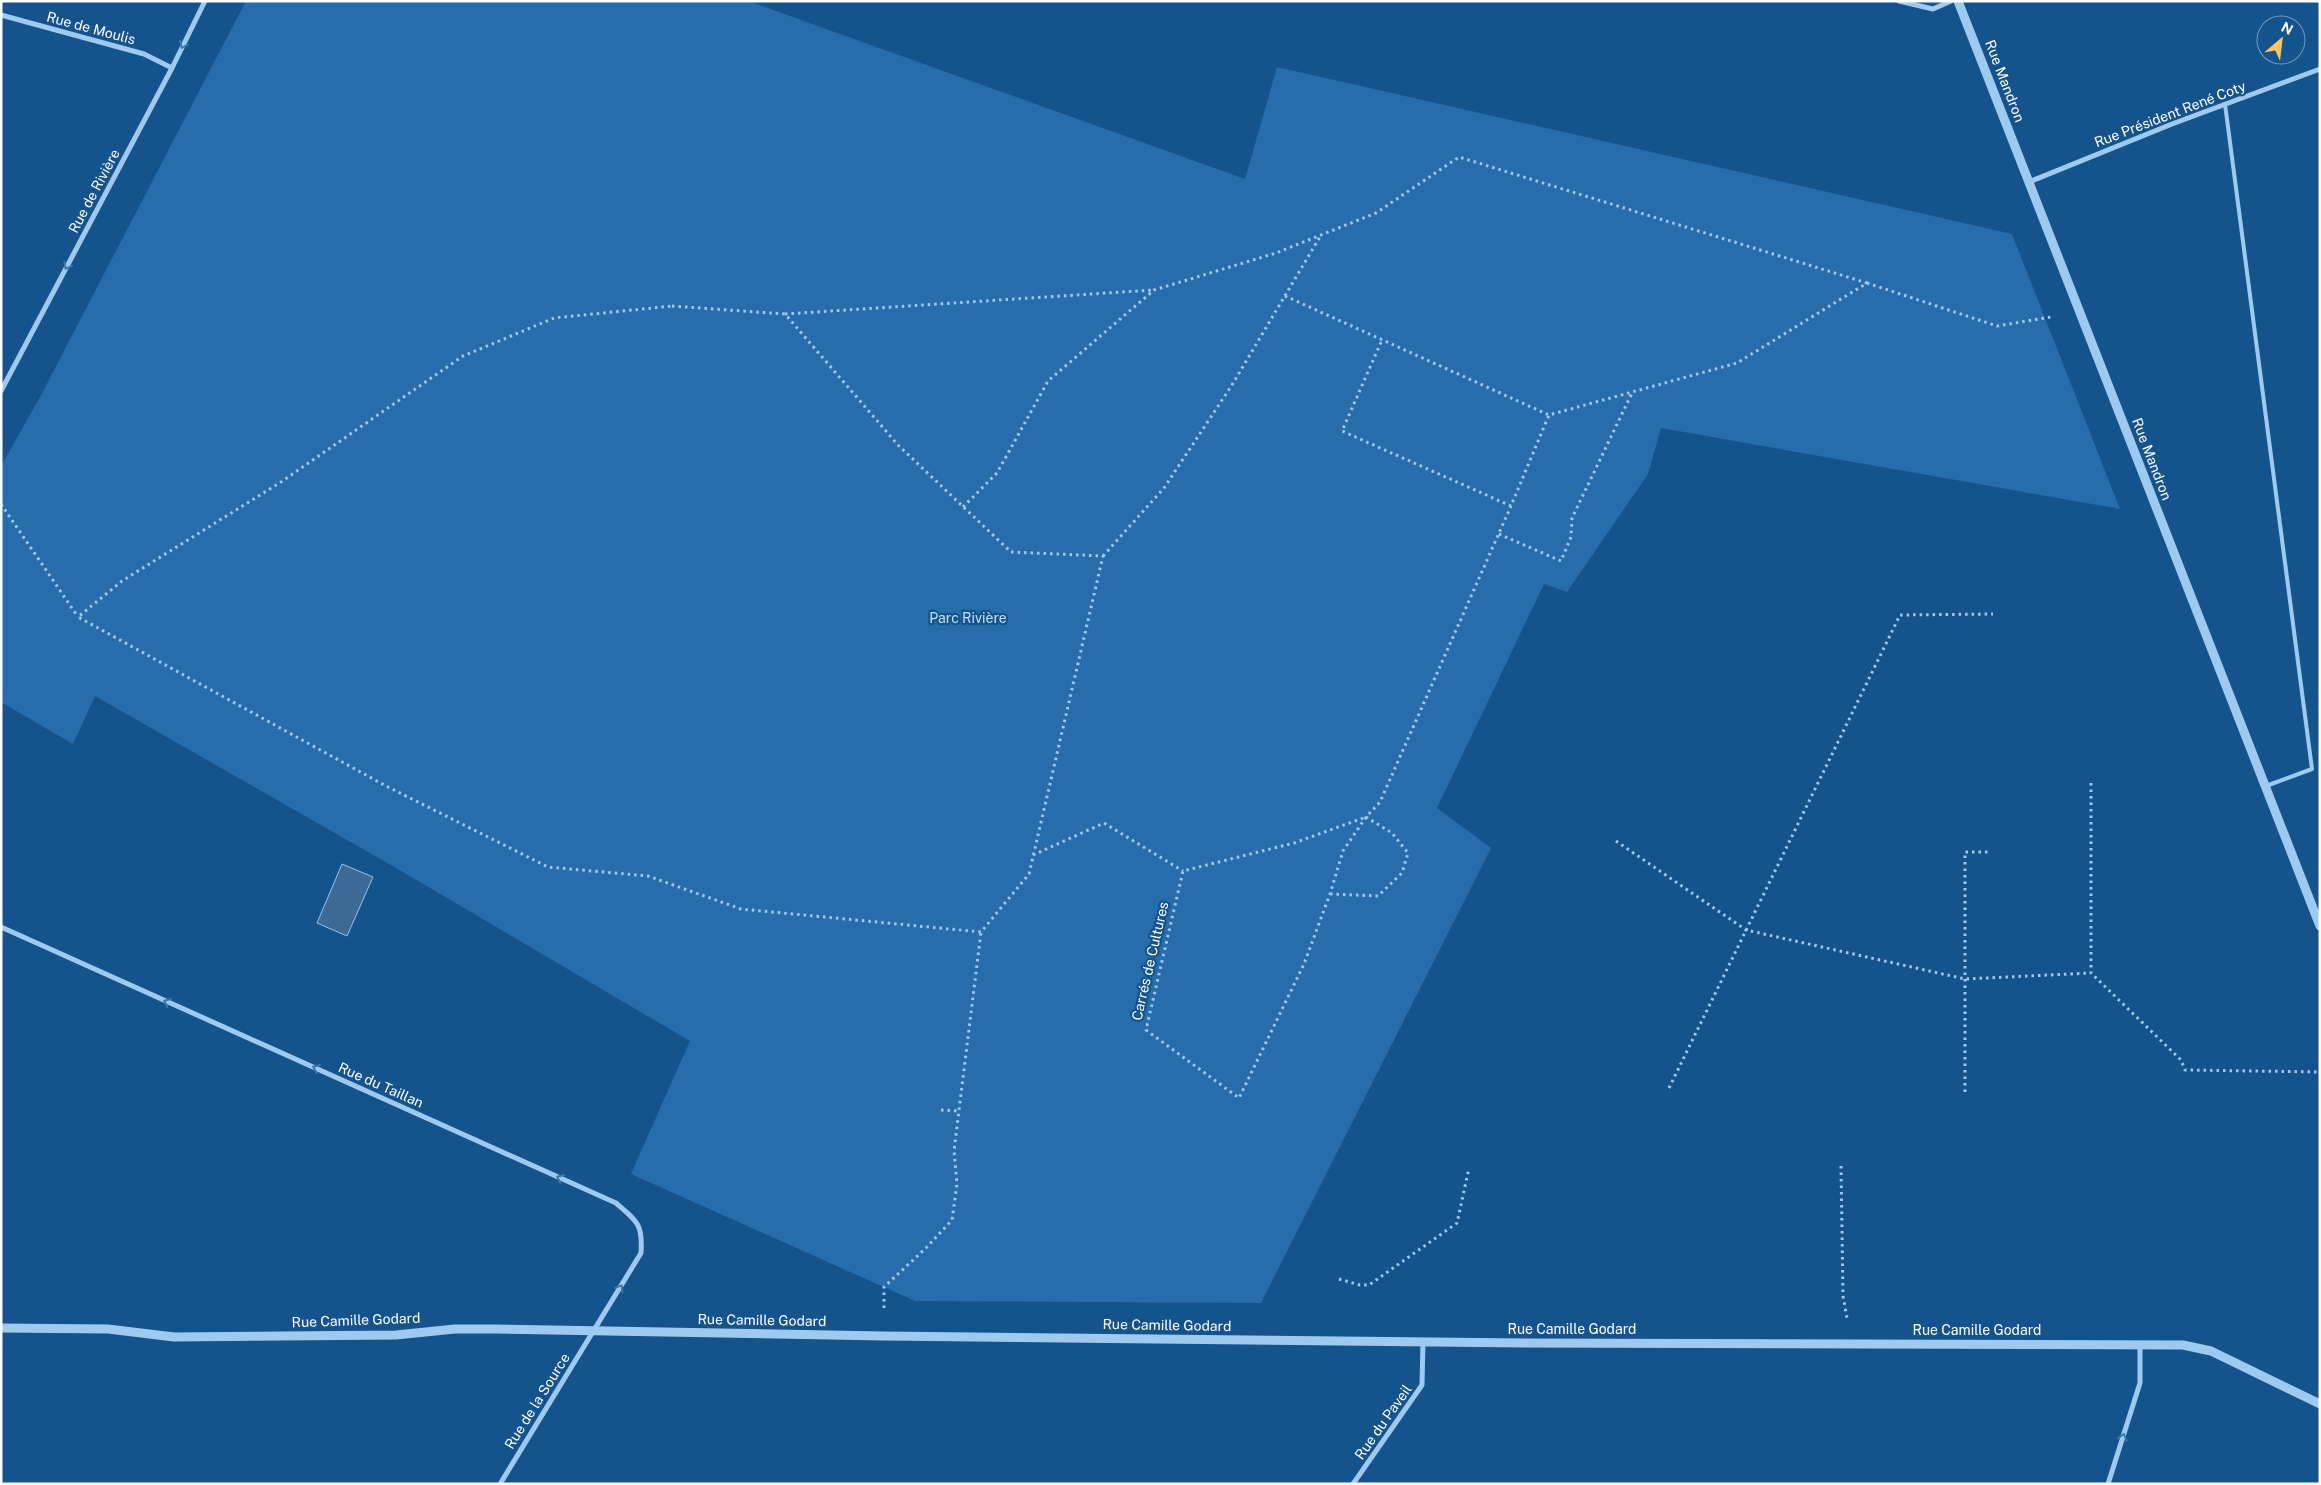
<svg xmlns="http://www.w3.org/2000/svg" width="2321" height="1485" font-family="'Public Sans',sans-serif">
<style>
.green{fill:#276dac}
.water{fill:#3c6a94;stroke:#91c6f3}
.lines{fill:none;stroke-linecap:round;stroke-linejoin:round}
.path{stroke:#9fcaf0;stroke-width:3;stroke-dasharray:2.5 4;stroke-linecap:butt}
.service{stroke:#9fcaf0;stroke-width:4}
.minor{stroke:#9fcaf0;stroke-width:5}
.tertiary{stroke:#9fcaf0;stroke-width:9}
.oneway{stroke:#3e77ab}
.labels{text-anchor:middle;stroke-width:4.5;stroke-linejoin:round;paint-order:stroke}
.street-label{font-size:14px;fill:#fff;stroke:#15538d}
.park-label{font-size:14px;fill:#c5e2fb;stroke:#15538d}
</style>
<rect width="100%" height="100%" fill="#15538d"/>
<path class="green" d="M246 1H748L1245 179 1277 67 2012 234 2120 509 1661 428 1648 474 1567 592 1544 584 1437 808 1491 848 1261 1303 915 1301 631 1174 690 1041 396 868 95 696 73 744 1 702V466L39 399Z"/>
<path class="water" d="M342 864 373 877 347 936 317 923Z"/>
<g class="lines">
<path class="path" d="M1867 283 1997 326 2051 317
M1285 296 1549 415
M672 306 785 314 898 445 1011 552 1103 556 1029 874 981 932 741 909 648 876 548 867 386 786 78 617 122 581 281 482 463 356 554 318Z
M785 314 1153 290
M1 504 78 617
M963 507 997 473 1048 381 1154 290 1276 253 1376 213 1459 157 1867 283 1737 363 1549 415 1511 506 1342 431 1382 340
M1499 534 1561 561 1571 537 1572 518 1632 393
M1103 556 1164 488 1232 385 1321 235
M2091 783V973L2181 1060 2185 1070 2320 1072
M1366 817 1343 851 1330 894 1304 964 1239 1098 1146 1030 1183 871 1294 843Z
M1616 841 1746 930 1965 979 2091 973
M1033 855 1104 823 1183 871
M1330 894 1378 896 1402 873 1408 853 1392 833 1366 817 1380 802 1511 506
M1669 1088 1900 615 1993 614
M1965 1092V852H1991
M941 1110 959 1111
M1841 1166 1843 1296 1847 1318
M1339 1279 1360 1285H1369L1457 1223 1469 1168
M884 1308V1287L926 1248 952 1220 957 1184 954 1151 981 932"/>
<path class="service" d="M2225 104 2312 769 2266 786"/>
<path class="minor" d="M1899 1 1933 9 1951 1
M1 15 144 54 172 68
M2029 182 2172 124 2320 69
M1 391 172 68 205 1
M1 927 616 1203C637 1221 643 1224 641 1253L500 1484
M1353 1484 1422 1385 1423 1341
M2108 1484 2140 1383V1345"/>
<path class="tertiary" d="M1958 1 2320 926
M1 1328 108 1329 174 1337 396 1335 455 1329H496L884 1336 1525 1343 2183 1345 2211 1351 2320 1404"/>
</g>
<defs><path id="oneway-chevron" d="M-2-3.5L2.5 0L-2 3.5" fill="none" stroke-width="1.6" stroke-linecap="round" stroke-linejoin="round" transform="scale(1.25)"/></defs>
<g class="oneway">
<use href="#oneway-chevron" transform="translate(183 45) rotate(116)"/>
<use href="#oneway-chevron" transform="translate(67 266) rotate(118)"/>
<use href="#oneway-chevron" transform="translate(167 1002) rotate(-156)"/>
<use href="#oneway-chevron" transform="translate(316 1068) rotate(-156)"/>
<use href="#oneway-chevron" transform="translate(560 1178) rotate(-156)"/>
<use href="#oneway-chevron" transform="translate(620 1288) rotate(-59)"/>
<use href="#oneway-chevron" transform="translate(2123 1437) rotate(-73)"/>
</g>
<g class="labels">
<g class="street-label">
<text transform="translate(91 28) rotate(15)" y="5">Rue de Moulis</text>
<text transform="translate(2005 81) rotate(69)" y="5">Rue Mandron</text>
<text transform="translate(2170 114) rotate(-21)" y="5">Rue Président René Coty</text>
<text transform="translate(94 191) rotate(-62)" y="5">Rue de Rivière</text>
<text transform="translate(2152 459) rotate(69)" y="5">Rue Mandron</text>
<text transform="translate(1150 961) rotate(-77)" y="5">Carrés de Cultures</text>
<text transform="translate(381 1085) rotate(24)" y="5">Rue du Taillan</text>
<text transform="translate(356 1320) rotate(-2)" y="5">Rue Camille Godard</text>
<text transform="translate(762 1320) rotate(1)" y="5">Rue Camille Godard</text>
<text transform="translate(1167 1325) rotate(1)" y="5">Rue Camille Godard</text>
<text x="1572" y="1334">Rue Camille Godard</text>
<text x="1977" y="1335">Rue Camille Godard</text>
<text transform="translate(537 1401) rotate(-58)" y="5">Rue de la Source</text>
<text transform="translate(1383 1422) rotate(-55)" y="5">Rue du Paveil</text>
</g>
<g class="park-label">
<text x="968" y="623">Parc Rivière</text>
</g>
</g>
<rect width="2321" height="1485" fill="none" stroke="#ffffff" stroke-width="5"/>
<g transform="translate(2281 40) rotate(28)"><circle r="24" fill="#15538d" stroke="#7398bb"/>
<path d="M0-4L9 19L0 12L-9 19Z" fill="#ffc45e"/>
<text y="-8" font-size="14" font-weight="bold" text-anchor="middle" fill="#ffffff">N</text>
</g>
</svg>
